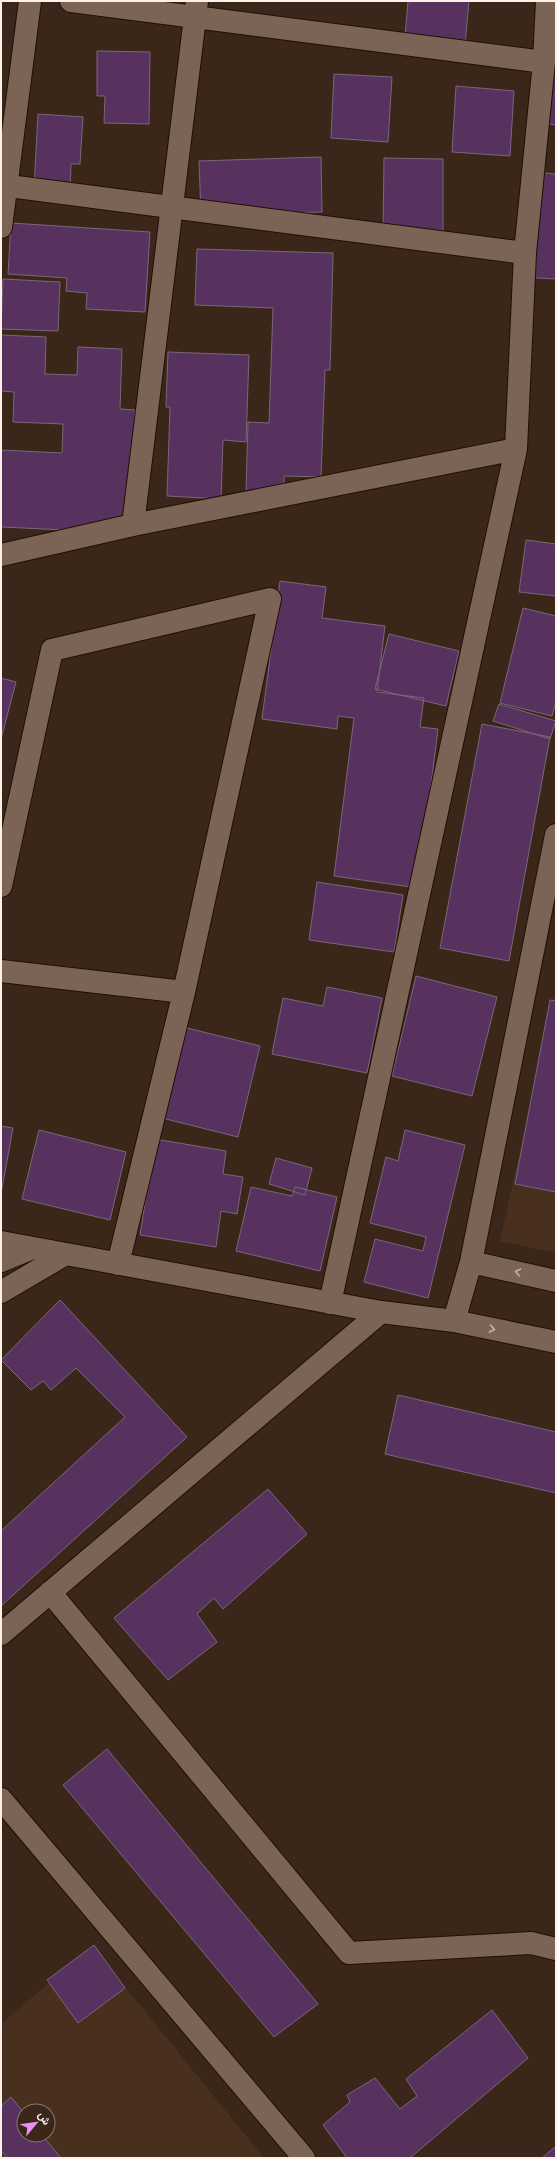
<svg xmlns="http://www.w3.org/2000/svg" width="557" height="2159" font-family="Mulish,Vazirmatn,sans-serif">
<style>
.built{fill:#492f1e;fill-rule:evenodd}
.building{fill:#58325f;stroke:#78677b}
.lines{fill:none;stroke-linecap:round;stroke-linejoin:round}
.street-casing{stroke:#210f04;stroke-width:24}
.street{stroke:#7b6456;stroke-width:22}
.oneway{stroke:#c4b2a7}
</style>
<rect width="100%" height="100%" fill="#3b271a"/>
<path class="built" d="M556 987V1253L500 1241Z
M92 1946 264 2158H1V2024ZM24 2111H48V2135H24Z"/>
<path class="building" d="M408 1H469L464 56 404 50Z
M542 40 556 42V125L531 121Z
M97 51 150 52 149 124 104 123 105 96H97Z
M334 74 392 77 388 142 331 138Z
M456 86 514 91 510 156 452 152Z
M38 114 83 117 80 164H71L70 190 34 188Z
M321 157 322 212 201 215 199 161Z
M384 158 443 159V237L383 236Z
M527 171 556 174V279L520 277Z
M11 223 150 232 145 312 86 309 87 293 66 291 67 278 8 274Z
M197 249 333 253 330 370H325L321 477 284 476V492L246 490 248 422 269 423 273 308 195 305Z
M3 279 60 282 58 331 1 329Z
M1 335 46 337 45 374 77 375 78 347 122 349 120 409 135 410 130 533 1 527V450L62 453 63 424 13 422 14 392 1 391Z
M168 352 249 355 246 442 223 440 221 499 167 496 170 407H166Z
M526 540 556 544V596L519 592Z
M280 581 326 587 322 618 385 626 377 692 424 698 420 727 438 729 418 888 334 876 354 718 338 716 337 729 262 719Z
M523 608 556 616V701L552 716 500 703Z
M389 634 459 651 446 706 375 689Z
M1 678 16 682 1 739Z
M499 704 556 721 550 739 493 721Z
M482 724 550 737 509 961 440 948Z
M317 882 403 895 394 952 309 940Z
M416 976 497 997 472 1096 392 1076Z
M327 987 382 998 367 1073 272 1054 283 998 323 1006Z
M550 1000 556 1001V1192L515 1184Z
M171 1024 260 1046 238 1137 162 1118Z
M1 1126 13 1128 1 1194Z
M39 1130 126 1152 110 1220 22 1199Z
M405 1130 465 1145 428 1298 364 1282 375 1239 423 1251 426 1237 370 1223 386 1157 398 1161Z
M155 1139 226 1151 223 1174 243 1177 237 1214 221 1211 216 1247 140 1235Z
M276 1158 312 1168 305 1195 269 1184Z
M251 1187 292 1196 295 1187 337 1197 320 1271 236 1251Z
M60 1300 187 1437 1 1606V1531L125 1417 76 1368 51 1390 43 1381 31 1390 1 1360Z
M398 1395 556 1432V1493L385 1454Z
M268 1489 307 1534 223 1609 214 1598 197 1614 217 1642 168 1680 114 1618Z
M107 1749 318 2004 274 2037 63 1785Z
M94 1945 125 1988 78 2023 47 1980Z
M492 2010 528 2058 410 2158H347L323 2125 350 2102 347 2095 375 2078 400 2109 417 2096 406 2079Z
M11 2097 24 2113V2135H42L61 2158H7L1 2150V2106Z
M556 2146V2158H542Z"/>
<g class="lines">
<defs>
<path id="street" d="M71 1 544 62
M1 185 525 253
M1 227 30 1
M133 525 197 1
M1 555 133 525 516 449
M1 886 52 650 270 599 184 992 118 1264
M1 971 184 992
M1 1242 381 1312 454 1321 556 1342
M1 1261 30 1249
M471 1262 556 1281
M1 1292 64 1255
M330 1303 516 449 525 253 544 62 547 1
M454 1321 471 1262 556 835
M50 1592 349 1953 531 1943 556 1949
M1 1634 381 1312
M1 1799 304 2158"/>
</defs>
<use href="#street" class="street-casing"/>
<use href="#street" class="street"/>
</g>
<defs><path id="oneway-chevron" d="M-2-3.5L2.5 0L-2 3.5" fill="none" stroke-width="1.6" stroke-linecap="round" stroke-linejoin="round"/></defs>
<g class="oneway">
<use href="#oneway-chevron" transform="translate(518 1272) rotate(-168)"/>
<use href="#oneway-chevron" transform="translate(492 1329) rotate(11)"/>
</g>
<rect width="557" height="2159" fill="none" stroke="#fff1e9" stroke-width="4"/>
<g transform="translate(36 2123) rotate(61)"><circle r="19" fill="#3b271a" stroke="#89786d"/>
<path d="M0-3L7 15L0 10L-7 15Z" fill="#eb8dfc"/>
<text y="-6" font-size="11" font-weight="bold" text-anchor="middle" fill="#fff1e9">ش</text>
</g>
</svg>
